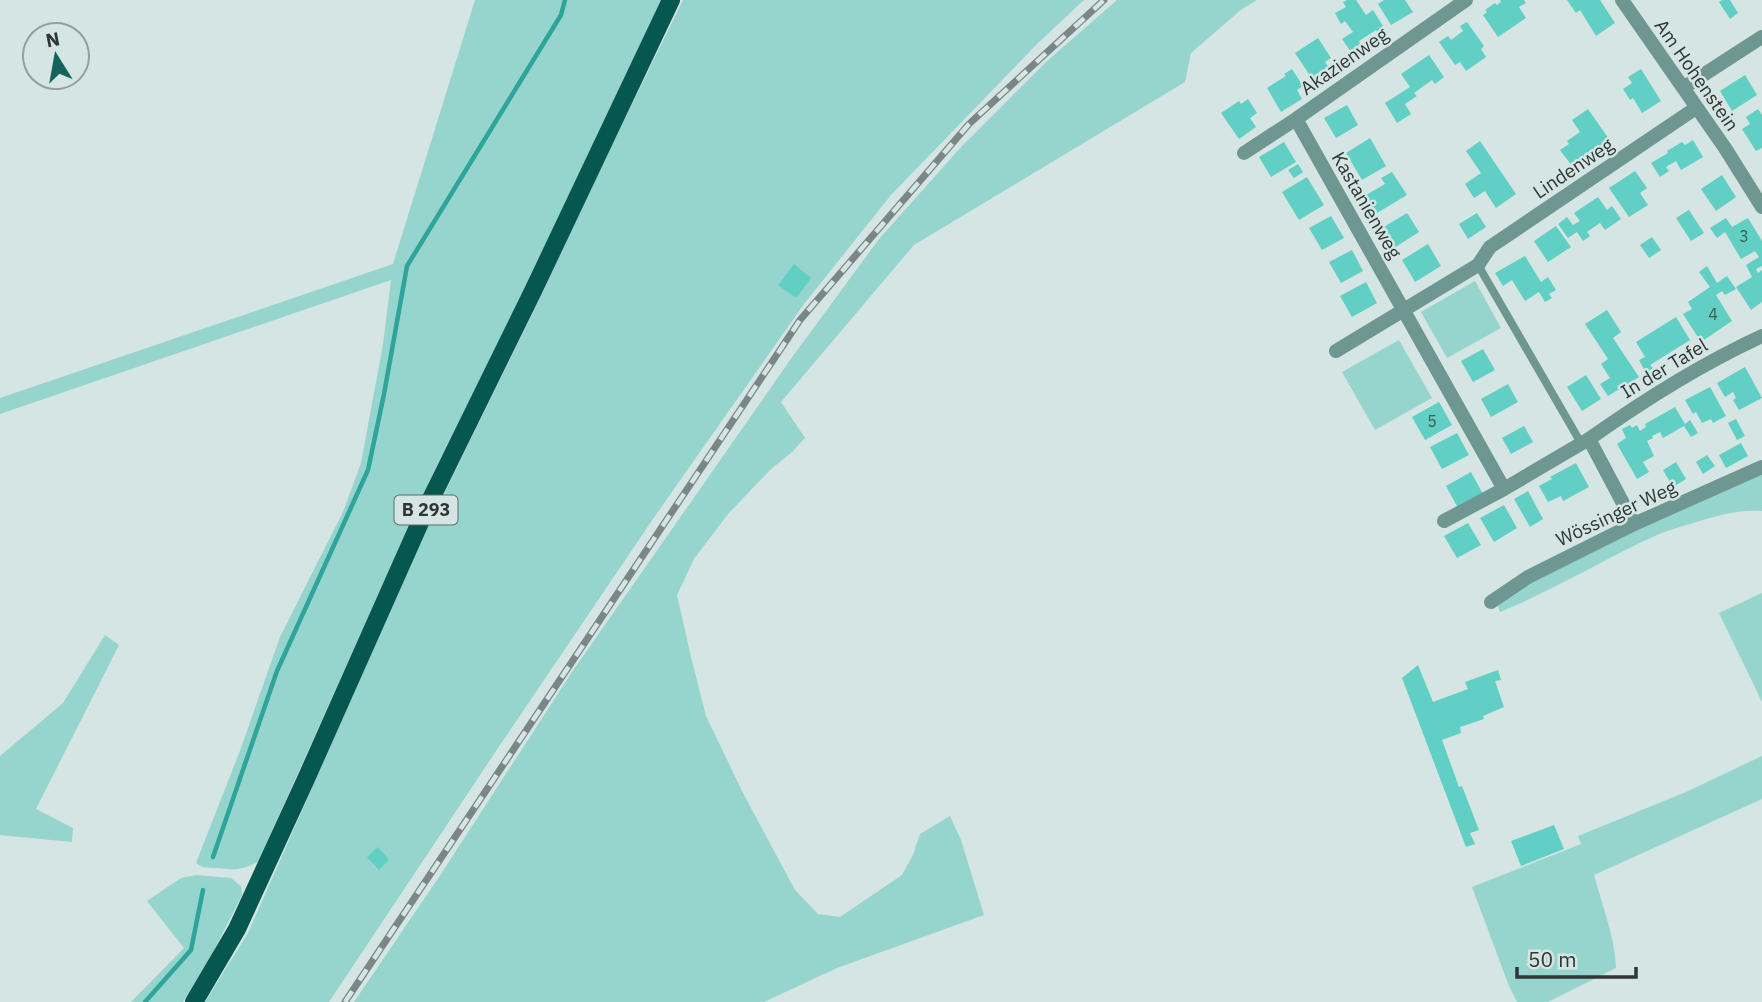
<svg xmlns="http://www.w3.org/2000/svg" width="1762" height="1002" font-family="'IBM Plex Sans',sans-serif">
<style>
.green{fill:#96d5cd}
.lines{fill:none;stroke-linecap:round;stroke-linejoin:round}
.stream{stroke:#2ea49a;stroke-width:4.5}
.building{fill:#61cfc3}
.lane{stroke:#6e9792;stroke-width:8}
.street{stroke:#6e9792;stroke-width:14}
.primary{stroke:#065750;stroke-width:18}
.rail-casing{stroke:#7b8786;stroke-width:7}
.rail{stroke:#d4e5e3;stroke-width:4.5;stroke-dasharray:13;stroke-linecap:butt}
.labels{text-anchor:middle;stroke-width:5;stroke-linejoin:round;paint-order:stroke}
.number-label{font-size:16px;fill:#3c5c58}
.shield{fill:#d4e5e3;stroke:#606a69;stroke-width:2}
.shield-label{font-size:18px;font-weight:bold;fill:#2f3635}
.street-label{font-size:19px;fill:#2f3635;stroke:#d4e5e3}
</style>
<rect width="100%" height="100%" fill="#d4e5e3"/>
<path class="green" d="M475 0H662L488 364 434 471 258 862C237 872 234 869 212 868 205 867 202 868 196 863L241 748 280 637 343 512 361 463 383 344 391 280 0 414V398L393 264Z
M683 0H1084L1038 43 891 195 804 304 655 516 498 748 329 1002H205L248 933 420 543 540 298 581 208Z
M1117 0H1257L1242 9 1191 53 1185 82 914 245 781 402 805 438 792 452 770 470 728 514 694 559 677 595 691 657 706 716 743 793 795 890 818 914 840 917 902 875 913 855 920 834 950 816 961 840 984 915 837 968 764 1002H354L441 874 572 672 793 356 879 239 961 147 1046 62Z
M1475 281 1501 328 1447 358 1421 312Z
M1399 340 1432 398 1375 430 1342 372Z
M1762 472V511C1738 509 1716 516 1693 523 1681 527 1668 530 1657 535 1604 559 1554 590 1500 612L1496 602 1538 576Z
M1762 593V702L1719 613Z
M105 635 119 645 36 809 73 828 72 842 0 835V756L63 703Z
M1762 756V799L1594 875C1602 905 1615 937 1616 968L1548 1002H1517L1509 986 1472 887 1581 844 1578 836 1686 792Z
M196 875 231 878 241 886 242 895 206 966 183 1002H131L184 948 147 901 181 878Z"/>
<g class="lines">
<path class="stream" d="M213 857 277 671 368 470 384 394 407 266 561 15 565 0
M145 1002 191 950 203 890"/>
</g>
<path class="building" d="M1347 0H1356L1366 15 1373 10 1385 29 1378 33 1376 30 1359 41 1361 45 1351 52 1342 39 1353 32 1345 21 1341 24 1335 13 1346 7 1343 2Z
M1384 0H1405L1413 12 1391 25 1378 4Z
M1500 0H1524L1526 3 1519 7 1526 18 1498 37 1483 15 1487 12 1485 10 1495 3 1497 5 1501 2Z
M1567 0H1600L1615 23 1596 36 1580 10 1576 13Z
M1722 0H1730L1738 13 1730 19 1719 2Z
M1467 22 1484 46 1481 49 1486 57 1466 71 1460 62 1455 65 1439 42 1448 36 1451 40 1463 31 1460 26Z
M1318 38 1331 58 1325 62 1332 72 1315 83 1295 53Z
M1429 55 1444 77 1435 84 1432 80 1414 93 1417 96 1405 104 1411 114 1397 123 1385 103 1410 87 1401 74Z
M1292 69 1303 86 1297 90 1302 99 1281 112 1267 88 1286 76 1284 74Z
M1641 69 1661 101 1642 113 1633 98 1630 100 1623 89 1632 83 1628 77Z
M1745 75 1757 95 1732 111 1720 91Z
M1248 99 1257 113 1250 118 1256 127 1239 139 1221 113 1239 101 1241 104Z
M1347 105 1358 125 1336 138 1324 118Z
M1588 109 1609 139 1572 166 1560 150 1569 144 1567 141 1580 132 1572 120Z
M1758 109 1762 115V148L1756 151 1742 129 1750 124 1746 117Z
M1370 138 1386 166 1362 180 1346 153Z
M1693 140 1703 157 1681 170 1676 161 1666 167 1669 171 1660 177 1651 163 1668 153 1667 151 1682 142 1685 145Z
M1480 141 1516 194 1496 208 1485 191 1474 198 1465 184 1481 173 1466 151Z
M1284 142 1296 162 1271 177 1259 157Z
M1298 164 1303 172 1294 178 1288 170Z
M1635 171 1647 188 1640 193 1648 205 1629 217 1609 188Z
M1392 172 1407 195 1377 213 1366 195 1385 184 1381 178Z
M1722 175 1736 197 1716 211 1701 189Z
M1307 177 1324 205 1299 220 1282 192Z
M1598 197 1607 210 1612 206 1621 219 1605 230 1600 223 1587 232 1590 236 1583 241 1577 232 1568 238 1558 224 1567 217 1573 225 1580 221 1574 213Z
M1689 210 1704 233 1691 241 1676 218Z
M1407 213 1419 232 1394 248 1382 228Z
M1477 213 1486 227 1468 239 1459 224Z
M1331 216 1344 238 1322 250 1309 228Z
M1726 218 1732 227 1748 218 1762 241V266L1756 269 1758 273 1762 270V302L1751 310 1736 287 1752 277 1746 265 1759 257 1755 251 1741 259 1725 232 1717 238 1710 228Z
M1556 226 1571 247 1548 262 1534 241Z
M1652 237 1661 250 1649 258 1640 245Z
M1428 244 1441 266 1415 282 1402 260Z
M1352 250 1363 271 1341 283 1329 262Z
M1525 256 1541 282 1548 277 1556 290 1549 294 1552 298 1545 302 1539 292 1525 301 1512 280 1503 286 1495 273Z
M794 264 811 278 796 298 778 285Z
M1707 266 1717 283 1727 276 1736 289 1725 295 1722 291 1716 295 1732 321 1701 342 1683 314 1692 309 1688 302 1710 287 1699 272Z
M1366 282 1377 303 1352 317 1340 296Z
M1607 310 1621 332 1613 338 1639 377 1608 396 1600 384 1610 378 1601 364 1608 359 1585 324Z
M1676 317 1690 340 1650 365 1653 368 1646 373 1639 360 1645 357 1636 342Z
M1483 349 1495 370 1473 382 1461 361Z
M1745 367 1762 398 1739 410 1733 400 1736 398 1733 392 1725 397 1717 383Z
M1586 375 1601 399 1582 411 1567 387Z
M1508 384 1518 402 1491 417 1481 399Z
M1710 387 1726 416 1713 423 1711 419 1702 423 1696 412 1693 414 1685 400Z
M1439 402 1452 425 1425 440 1412 417Z
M1675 407 1685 424 1690 420 1698 433 1691 437 1684 426 1663 438 1660 432 1652 436 1653 438 1647 441 1654 456 1643 462 1649 472 1637 479 1617 444 1626 438 1622 429 1630 425 1632 428 1637 425 1640 431 1646 427 1645 424Z
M1736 419 1745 436 1737 440 1728 423Z
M1524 426 1533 442 1511 454 1502 438Z
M1457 433 1469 455 1442 469 1430 447Z
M1741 443 1748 456 1726 468 1719 455Z
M1707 455 1715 466 1703 474 1696 462Z
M1676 462 1686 479 1673 487 1663 470Z
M1576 463 1589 487 1563 501 1561 496 1548 502 1539 486 1552 479 1550 477Z
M1471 472 1483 494 1458 508 1446 486Z
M1528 491 1543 519 1530 527 1514 499Z
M1504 505 1517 528 1494 542 1480 518Z
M1468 523 1481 545 1457 558 1444 536Z
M1418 665 1433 702 1468 689 1465 682 1498 670 1501 680 1495 681 1504 707 1483 716 1484 719 1460 727 1461 733 1442 740 1459 787 1462 786 1479 830 1470 833 1475 844 1466 847 1402 678Z
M1554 825 1564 849 1521 866 1511 841Z
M378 847 389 860 379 870 367 857Z"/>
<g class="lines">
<path class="lane" d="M1478 265 1581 443"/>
<path class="street" d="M1622 0 1725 148 1762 207
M1683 88 1762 37
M1296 119 1504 489
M1244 153 1296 119 1466 0
M1336 351 1478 265 1490 247 1696 108
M1444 521 1504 489 1589 439
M1634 524 1589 439C1644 400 1701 364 1762 336
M1491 602 1528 577 1634 524 1762 467"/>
<path class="primary" d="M194 1002 237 929 306 779 426 509 533 291 671 0"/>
<defs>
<path id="rail" d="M345 1002 800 320 969 124 1104 0"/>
</defs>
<use href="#rail" class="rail-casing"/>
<use href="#rail" class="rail"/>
</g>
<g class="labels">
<g class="number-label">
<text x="1744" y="242">3</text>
<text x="1713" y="320">4</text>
<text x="1432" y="427">5</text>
</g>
<rect class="shield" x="394.5" y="495.5" width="63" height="29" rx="5"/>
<g class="shield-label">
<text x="426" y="516">B 293</text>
</g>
<g class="street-label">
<text transform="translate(1344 61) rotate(-35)" y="7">Akazienweg</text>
<text transform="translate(1697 75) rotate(55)" y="7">Am Hohenstein</text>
<text transform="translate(1573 168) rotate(-34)" y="7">Lindenweg</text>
<text transform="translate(1367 205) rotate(60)" y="7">Kastanienweg</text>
<text transform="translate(1664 368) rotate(-31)" y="7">In der Tafel</text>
<text transform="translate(1616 513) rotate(-25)" y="7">Wössinger Weg</text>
</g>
</g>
<g transform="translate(56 56) rotate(349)"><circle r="33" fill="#d4e5e3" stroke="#929f9d" stroke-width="2"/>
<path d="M0-5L12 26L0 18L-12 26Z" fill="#16635c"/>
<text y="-10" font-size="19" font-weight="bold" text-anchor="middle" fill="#2f3635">N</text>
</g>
<path d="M1517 967v10h119v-10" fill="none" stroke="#2f3635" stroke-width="3.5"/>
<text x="1528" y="967" font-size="21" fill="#2f3635" stroke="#d4e5e3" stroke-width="5" paint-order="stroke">50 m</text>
</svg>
